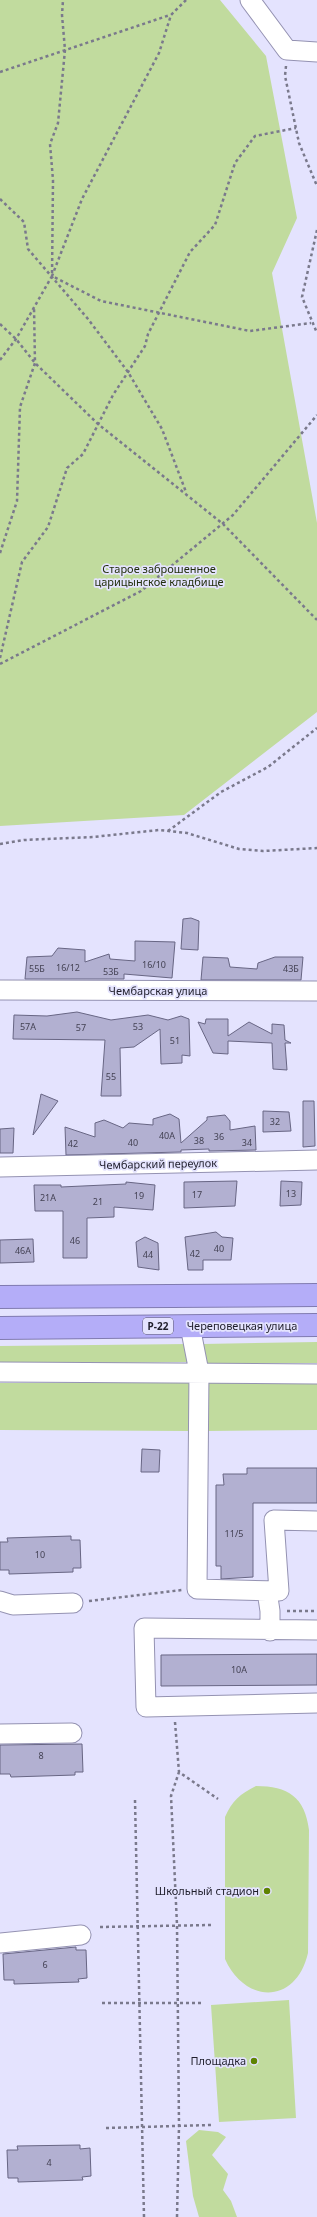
<svg xmlns="http://www.w3.org/2000/svg" width="317" height="2217" font-family="'Noto Sans',sans-serif">
<style>
.green{fill:#c1db9e}
.building{fill:#b2b0d1;stroke:#686684}
.lines{fill:none;stroke-linecap:round;stroke-linejoin:round}
.minor-casing{stroke:#9492b2;stroke-width:21}
.highway-casing{stroke:#807bb0;stroke-width:24}
.path{stroke:#7a798c;stroke-width:2.5;stroke-dasharray:3 3;stroke-linecap:butt}
.minor{stroke:#fff;stroke-width:19}
.highway{stroke:#b4adf8;stroke-width:22}
.poi-dot{fill:#5e8301;stroke:#e4e3fe;stroke-width:1.5}
.labels{text-anchor:middle;stroke-width:3.5;stroke-linejoin:round;paint-order:stroke}
.number-label{font-size:9px;fill:#444254}
.shield{fill:#e4e3fe;stroke:#5a596a;stroke-width:1}
.shield-label{font-size:10px;font-weight:bold;fill:#1f1e2b}
.park-label{font-size:11px;fill:#222f0c;stroke:#e4e3fe}
.street-label{font-size:11px;fill:#1f1e2b;stroke:#e4e3fe}
.poi-label{font-size:11px;fill:#1f1e2b;stroke:#e4e3fe;text-anchor:end}
</style>
<rect width="100%" height="100%" fill="#e4e3fe"/>
<path class="green" d="M0 0H220L266 56 297 218 272 273 317 523V712L184 815 0 826Z
M317 1342V1363H203V1344Z
M189 1344V1362L0 1364V1346Z
M0 1383H189V1431L0 1430Z
M205 1383H317V1430L206 1431Z
M256 1786C288 1786 305 1797 309 1830L308 1953C296 2005 245 2004 225 1959V1817C232 1801 240 1794 256 1786Z
M289 2000 296 2118 219 2122 211 2005Z
M199 2130 218 2132 226 2137 212 2155 228 2174 223 2190 231 2201 237 2217H199L193 2196 186 2141Z"/>
<path class="building" d="M191 918 199 921 198 950 181 949 183 919Z
M135 941 175 942 172 978 124 974V979H25L27 957 52 956 58 948 85 950V962L109 954 110 959 135 961Z
M203 957 228 958 230 967 257 969 258 963 275 957H303L301 980H201Z
M77 1012 111 1020 148 1015 168 1020 181 1016 189 1019 190 1056 182 1055V1063L161 1064 160 1029 134 1047 120 1048 121 1096H101L105 1040 13 1039 14 1015 47 1016Z
M206 1019H228V1036L249 1022 272 1034V1024L284 1025 285 1040 291 1043H285L287 1070 273 1069 272 1043 228 1041V1054L213 1053 198 1022 205 1024Z
M41 1094 58 1101 33 1135Z
M303 1101H314L315 1146 303 1147Z
M263 1111 289 1112 291 1131 263 1132Z
M170 1114 179 1119 181 1143 207 1120V1117L225 1115 230 1121V1130L255 1126 256 1150 209 1151V1149L181 1150V1152L66 1155 65 1127 95 1137V1123L104 1120 123 1128 129 1123 153 1125V1119Z
M14 1128 13 1153H0V1129Z
M237 1181 235 1206 184 1208V1182Z
M281 1181 302 1182 301 1205 280 1206Z
M126 1182 155 1185 153 1210 114 1207V1217L87 1218V1258H63V1211H35L34 1185H61V1187L126 1184Z
M216 1232 222 1237 233 1238 231 1260H203V1270H188L185 1237Z
M145 1237 158 1243 159 1270 138 1267 136 1242Z
M33 1239 34 1262 0 1263V1240Z
M142 1449 160 1450 159 1472H141Z
M247 1468H317V1503H253V1577L221 1579V1566H216V1485H224L223 1474H247Z
M71 1536V1540H80L81 1568H73V1572L9 1574V1570H0V1542H8L7 1538Z
M317 1654V1685L161 1686V1655Z
M82 1744 83 1772H75V1775L11 1777 10 1774H0V1745Z
M76 1947V1950H86L87 1978 78 1979 79 1982 14 1984V1980H4L3 1954Z
M80 2145V2149L90 2148 91 2176 82 2177 83 2180 18 2182V2178H8L7 2150H18L17 2146Z"/>
<g class="lines">
<defs>
<path id="minor" d="M250 0 287 50 317 52
M0 990 317 991
M0 1167 317 1160
M190 1326 199 1372 197 1589 279 1591 274 1520 317 1521
M0 1372 317 1374
M267 1591 270 1611V1631
M0 1601 13 1605 73 1603
M317 1630 144 1628 146 1707 317 1703
M0 1734 72 1733
M0 1943 81 1935"/>
<path id="highway" d="M0 1297 317 1295
M0 1328 317 1325"/>
</defs>
<use href="#minor" class="minor-casing"/>
<use href="#highway" class="highway-casing"/>
<path class="path" d="M186 0 171 15 159 53 82 199 52 276 101 301 250 331 311 323
M286 66 285 76 299 143 317 186
M0 72 170 15
M0 199 24 222 28 249 88 319 128 372 162 429 186 492
M317 230 302 297 317 333
M0 324 16 339 35 363 98 424 223 524 317 620
M0 360 16 339 52 276 53 180 50 144 58 123 65 50 62 15 63 0
M0 553 17 501 20 407 35 363 34 307
M0 658 22 562 48 527 67 468 83 454 113 395 145 346 148 334 190 252 215 225 235 163 255 136 296 128
M0 664 141 591 233 515 317 415
M168 831 221 792 268 767 317 728
M0 844 24 840 93 837 159 830 187 833 239 849 263 851 317 848
M89 1601 182 1590
M287 1611H317
M175 1722 179 1772 218 1799
M135 1800 144 2217
M100 1927 211 1925
M102 2003H204
M106 2128 211 2125
M177 2217 179 2126 177 1925 171 1796 179 1772"/>
<use href="#minor" class="minor"/>
<use href="#highway" class="highway"/>
</g>
<g class="poi-dot">
<circle cx="267" cy="1891" r="4"/>
<circle cx="254" cy="2061" r="4"/>
</g>
<g class="labels">
<g class="number-label">
<text x="154" y="968">16/10</text>
<text x="68" y="971">16/12</text>
<text x="37" y="972">55Б</text>
<text x="291" y="972">43Б</text>
<text x="111" y="975">53Б</text>
<text x="28" y="1030">57А</text>
<text x="138" y="1030">53</text>
<text x="81" y="1031">57</text>
<text x="175" y="1044">51</text>
<text x="111" y="1080">55</text>
<text x="275" y="1125">32</text>
<text x="167" y="1139">40А</text>
<text x="219" y="1140">36</text>
<text x="199" y="1144">38</text>
<text x="133" y="1146">40</text>
<text x="247" y="1146">34</text>
<text x="73" y="1147">42</text>
<text x="291" y="1197">13</text>
<text x="197" y="1198">17</text>
<text x="139" y="1199">19</text>
<text x="48" y="1201">21А</text>
<text x="98" y="1205">21</text>
<text x="75" y="1244">46</text>
<text x="219" y="1252">40</text>
<text x="23" y="1254">46А</text>
<text x="195" y="1257">42</text>
<text x="148" y="1258">44</text>
<text x="234" y="1537">11/5</text>
<text x="40" y="1558">10</text>
<text x="239" y="1673">10А</text>
<text x="41" y="1759">8</text>
<text x="45" y="1968">6</text>
<text x="49" y="2166">4</text>
</g>
<rect class="shield" x="143" y="1318" width="30" height="16" rx="3"/>
<g class="shield-label">
<text x="158" y="1330">Р-22</text>
</g>
<g class="park-label">
<text x="159" y="573">Старое заброшенное<tspan x="159" dy="13">царицынское кладбище</tspan></text>
</g>
<g class="street-label">
<text x="158" y="995">Чембарская улица</text>
<text transform="translate(158 1164) rotate(-1)" y="4">Чембарский переулок</text>
<text x="242" y="1330">Череповецкая улица</text>
</g>
<g class="poi-label">
<text x="259" y="1895">Школьный стадион</text>
<text x="246" y="2065">Площадка</text>
</g>
</g>
</svg>
